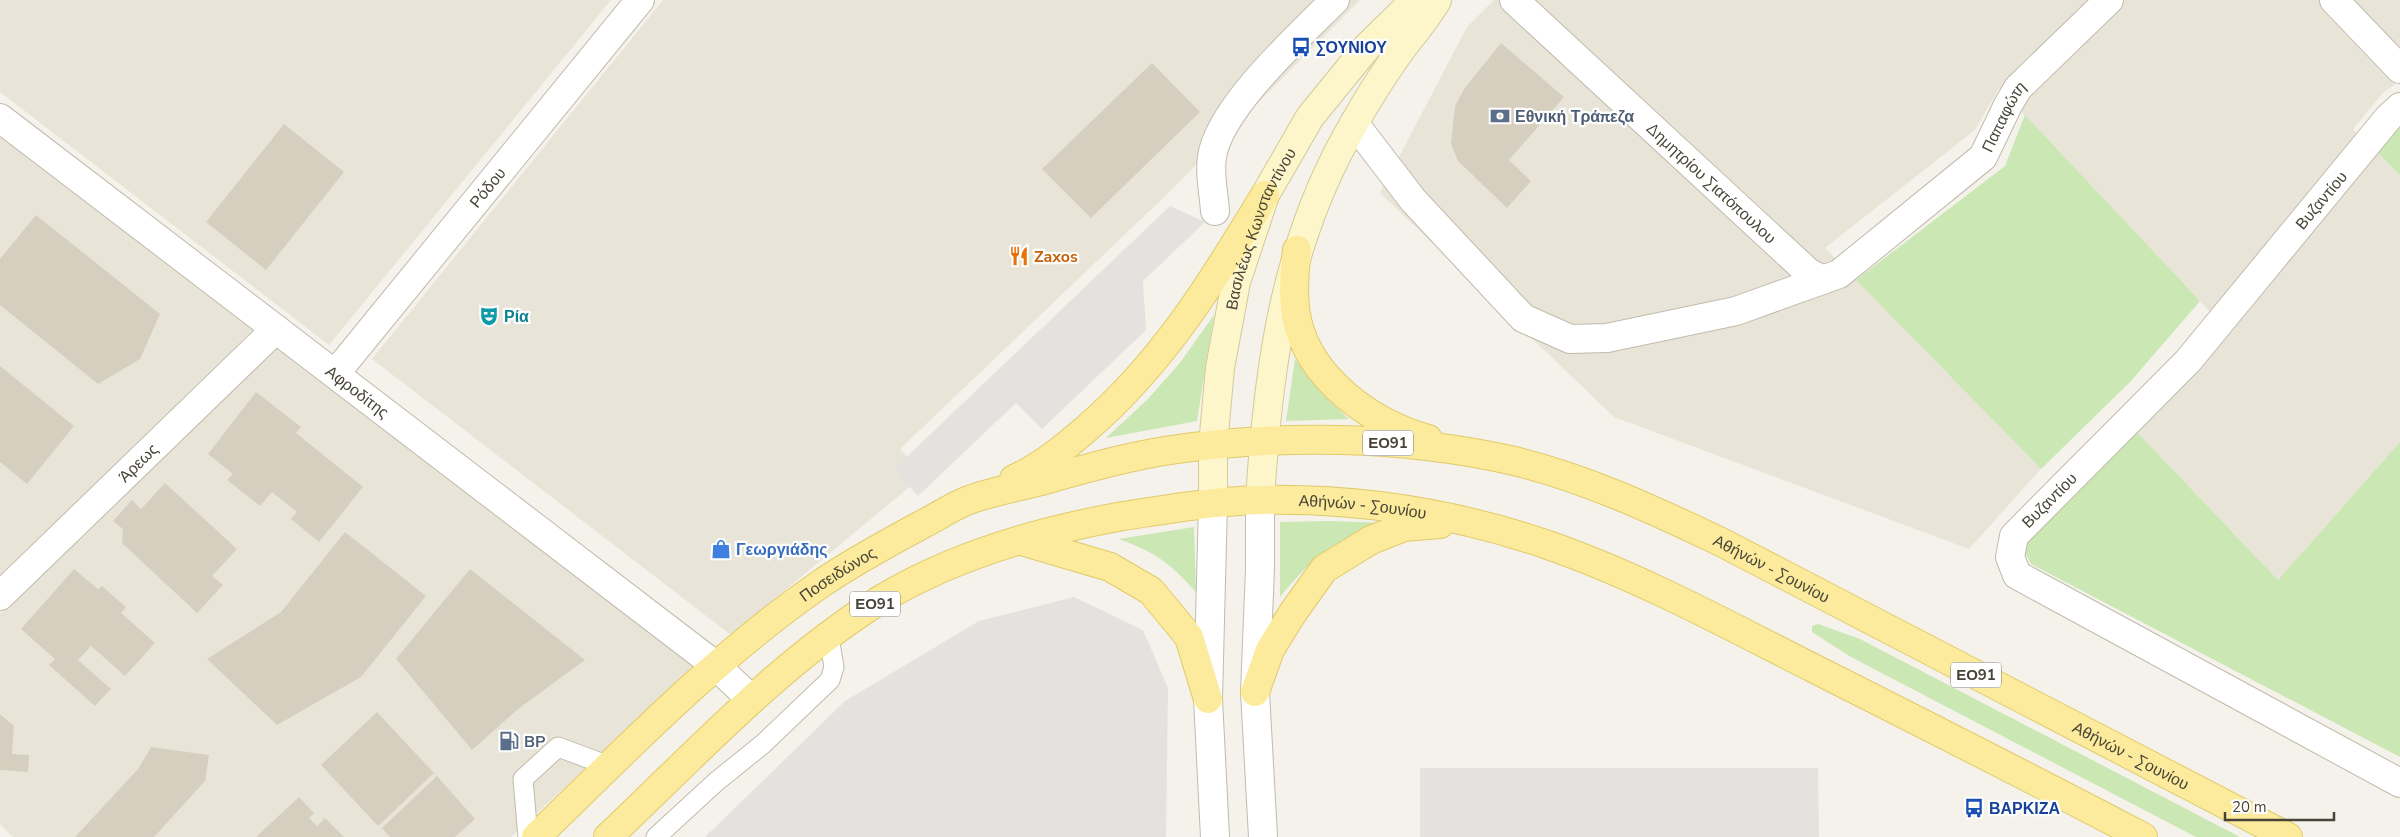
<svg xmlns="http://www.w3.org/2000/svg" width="2400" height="837" font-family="'Nunito Sans',sans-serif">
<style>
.residential{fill:#e8e5d8}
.green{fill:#cbe7b4}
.parking{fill:#e3e2de}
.building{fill:#d6cfbf}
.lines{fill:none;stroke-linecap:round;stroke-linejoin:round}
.service-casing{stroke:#c0bbac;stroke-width:21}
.minor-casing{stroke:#c0bbac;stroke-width:30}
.tertiary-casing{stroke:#c0bbac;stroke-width:30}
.secondary-casing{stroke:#d3ca9a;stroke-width:30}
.primary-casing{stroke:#e1ca6b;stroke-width:30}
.service{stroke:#fff;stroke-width:19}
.minor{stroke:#fff;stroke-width:28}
.tertiary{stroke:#fff;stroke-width:28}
.secondary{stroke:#fdf6cb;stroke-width:28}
.primary{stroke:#fceb9c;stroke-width:28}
.labels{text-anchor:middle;stroke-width:4.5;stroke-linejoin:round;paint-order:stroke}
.shield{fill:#fff;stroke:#7f7c74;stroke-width:1}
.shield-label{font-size:15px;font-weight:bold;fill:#484438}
.transit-label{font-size:16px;font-weight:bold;fill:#164399;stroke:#fff;text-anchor:start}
.service-label{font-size:16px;font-weight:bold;fill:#4e5e75;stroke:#fff;text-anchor:start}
.street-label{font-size:16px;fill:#484438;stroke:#fff}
.food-label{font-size:16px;font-weight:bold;fill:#c56008;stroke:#fff;text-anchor:start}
.culture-label{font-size:16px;font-weight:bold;fill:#0d838f;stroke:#fff;text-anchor:start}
.shop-label{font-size:16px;font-weight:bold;fill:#366cbe;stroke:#fff;text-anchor:start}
</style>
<rect width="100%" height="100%" fill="#f4f2ea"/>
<path class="residential" d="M0 0H611L329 345 0 92Z
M663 0H1360L1161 200 900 449 924 475 731 635 372 359Z
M1494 0H2400V81L2384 92 2353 129 2400 175V442L2278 580 2135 430 2226 329 1999 88 1975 130 1825 248 2041 469 1969 549 1614 417 1380 193 1467 27Z
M0 131 260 328 0 580Z
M276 347 694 667 511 837H13L0 824V614Z"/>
<path class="green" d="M2025 115 2200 301 2131 381 2041 469 1856 280 2005 166Z
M2400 126V175L2377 152Z
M1214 315 1197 421 1106 438 1147 400 1179 364Z
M1295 359 1322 394 1349 419 1286 421Z
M2135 430 2278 580 2400 442V757L2031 564 2024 550 2027 539Z
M1330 521 1386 523C1333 540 1316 554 1280 597V522Z
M1194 527 1196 592C1169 562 1156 553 1119 539Z
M1818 624 1860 639 2240 837H2196L1851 657 1812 632V626Z"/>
<path class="parking" d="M1170 206 1205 222 1143 281 1146 330 1042 429 1016 403 918 496 894 469Z
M1074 597 1143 630 1168 688 1166 837H705L845 701 979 621Z
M1420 768H1818L1819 837H1420Z"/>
<path class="building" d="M1501 43 1564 97 1509 160 1531 181 1507 208 1458 161 1451 144 1455 106 1464 89Z
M1152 63 1200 112 1091 218 1042 169Z
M284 124 344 172 266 270 206 222Z
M36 215 160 314 140 359 98 384 0 305V259Z
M0 366 74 426 27 484 0 462Z
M256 392 301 427 296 433 363 487 319 542 291 519 297 512 272 492 260 506 227 480 233 474 208 454Z
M165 483 237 549 212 576 223 585 197 613 122 543 123 529 113 521 132 500 141 509Z
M345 532 426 596 361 677 277 725 207 659 281 612Z
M74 569 98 589 102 586 126 607 121 613 155 643 125 676 91 646 78 660 111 689 95 706 49 665 55 659 21 629Z
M470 569 585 660 518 709 472 750 396 659Z
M377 712 434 773 378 826 321 765Z
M0 714 14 726 12 754 29 755 28 772 0 770Z
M151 747 209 755 205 781 154 837H75L138 769Z
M437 776 475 819 455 837H390L382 828Z
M299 797 314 813 309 818 317 826 325 818 344 837H256Z"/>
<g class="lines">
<defs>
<path id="service" d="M528 837 523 779 558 747 609 766
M656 837 717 781 763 744 830 680 834 667 829 637"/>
<g id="minor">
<path id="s1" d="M1514 0 1808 272 1823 280"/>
<path d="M2334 0 2400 69"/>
<path d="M2400 107 2389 117 2188 361 2014 536 2010 557 2017 575 2400 783"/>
<path id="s2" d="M1354 123 1413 200 1523 318 1570 339 1607 338 1736 311 1839 274 1983 157 2008 105 2018 88 2109 0"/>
<path d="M1215 211C1214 194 1209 174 1212 157 1219 108 1300 35 1335 0"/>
<path id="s3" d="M335 374 640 0"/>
<path d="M1260 500V568L1255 692 1263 837"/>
<path d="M1213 502 1208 699 1215 837"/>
<path id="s4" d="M0 596 276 329"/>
</g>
<g id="tertiary">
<path id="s5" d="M0 118 715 665 751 699"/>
</g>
<g id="secondary">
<path d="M1260 500C1268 366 1285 240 1355 122 1366 102 1378 83 1391 64 1405 42 1424 23 1437 0"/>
<path id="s6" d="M1213 502V445L1220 368 1236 282 1265 195 1310 117 1367 47 1415 0"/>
</g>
<g id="primary">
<path d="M1297 250C1294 273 1292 297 1297 320 1310 379 1371 423 1428 439"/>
<path d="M1014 479C1041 467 1064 448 1086 429 1163 363 1213 281 1265 195"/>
<path d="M1022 541 1110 567 1151 591 1189 637 1208 699"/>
<path d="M1255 692 1270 650 1292 614 1324 569 1371 540 1404 527 1440 524"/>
<path id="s7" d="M536 837C627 749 715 657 819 585 852 562 888 543 923 524 937 517 950 508 964 502 990 491 1021 487 1048 479 1088 468 1130 456 1171 450 1282 434 1401 436 1510 460 1583 477 1654 510 1721 542L2288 837"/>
<path id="s8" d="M608 837C695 755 778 664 880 600 954 555 1039 531 1123 516 1169 509 1214 501 1260 500 1358 498 1455 513 1548 545 1640 577 1726 624 1813 668 1924 724 2034 780 2143 837"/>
</g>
</defs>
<use href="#service" class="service-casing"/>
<use href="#minor" class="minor-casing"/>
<use href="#tertiary" class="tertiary-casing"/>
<use href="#secondary" class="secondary-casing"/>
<use href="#primary" class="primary-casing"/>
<use href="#service" class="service"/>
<use href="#minor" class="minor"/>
<use href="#tertiary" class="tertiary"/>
<use href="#secondary" class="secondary"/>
<use href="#primary" class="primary"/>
</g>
<defs>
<symbol id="bus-bare" viewBox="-9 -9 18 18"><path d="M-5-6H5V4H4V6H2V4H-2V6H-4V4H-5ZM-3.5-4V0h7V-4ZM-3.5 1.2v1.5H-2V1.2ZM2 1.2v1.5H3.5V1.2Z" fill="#1a4fb4" stroke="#fff" stroke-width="2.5" paint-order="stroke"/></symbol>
<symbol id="bank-bare" viewBox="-9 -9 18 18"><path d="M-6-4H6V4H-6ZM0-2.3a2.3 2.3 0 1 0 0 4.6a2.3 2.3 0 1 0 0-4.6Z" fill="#5c6f8a" stroke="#fff" stroke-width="2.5" paint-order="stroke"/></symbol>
<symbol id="restaurant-bare" viewBox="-9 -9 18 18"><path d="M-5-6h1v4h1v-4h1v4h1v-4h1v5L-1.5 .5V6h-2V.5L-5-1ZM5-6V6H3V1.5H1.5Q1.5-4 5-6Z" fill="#e8710a" stroke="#fff" stroke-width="2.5" paint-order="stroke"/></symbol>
<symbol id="theatre-bare" viewBox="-9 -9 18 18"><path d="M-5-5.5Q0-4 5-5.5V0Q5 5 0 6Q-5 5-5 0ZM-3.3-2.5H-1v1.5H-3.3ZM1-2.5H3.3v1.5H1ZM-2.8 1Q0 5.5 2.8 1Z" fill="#0f9aa8" stroke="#fff" stroke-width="2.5" paint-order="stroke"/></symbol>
<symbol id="shop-bare" viewBox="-9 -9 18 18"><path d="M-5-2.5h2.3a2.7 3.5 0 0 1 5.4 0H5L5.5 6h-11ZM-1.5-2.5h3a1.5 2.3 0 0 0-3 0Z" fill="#3f7fe0" stroke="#fff" stroke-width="2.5" paint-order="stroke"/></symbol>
<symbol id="fuel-bare" viewBox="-9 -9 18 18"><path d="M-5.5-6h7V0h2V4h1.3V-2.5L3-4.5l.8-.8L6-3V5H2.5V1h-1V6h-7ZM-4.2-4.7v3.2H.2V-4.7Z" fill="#5c6f8a" stroke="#fff" stroke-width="2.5" paint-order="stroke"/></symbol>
</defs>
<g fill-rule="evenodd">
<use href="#bus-bare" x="1287" y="33" width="28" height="28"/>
<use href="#bank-bare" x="1486" y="102" width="28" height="28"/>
<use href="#restaurant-bare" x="1005" y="242" width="28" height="28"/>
<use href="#theatre-bare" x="475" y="302" width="28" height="28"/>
<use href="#shop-bare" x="707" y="535" width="28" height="28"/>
<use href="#fuel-bare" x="495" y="727" width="28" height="28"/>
<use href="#bus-bare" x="1960" y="794" width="28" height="28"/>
</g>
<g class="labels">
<g class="shield">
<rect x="1363" y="430.5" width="50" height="25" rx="4"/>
<rect x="850" y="591.5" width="50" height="25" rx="4"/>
<rect x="1951" y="662.5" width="50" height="25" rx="4"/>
</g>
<g class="shield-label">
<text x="1388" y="448">ΕΟ91</text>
<text x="875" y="609">ΕΟ91</text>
<text x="1976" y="680">ΕΟ91</text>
</g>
<g class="transit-label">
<text x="1316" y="53">ΣΟΥΝΙΟΥ</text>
<text x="1989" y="814">ΒΑΡΚΙΖΑ</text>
</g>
<g class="service-label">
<text x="1515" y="122">Εθνική Τράπεζα</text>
<text x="524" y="747">BP</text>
</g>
<g class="street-label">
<text dy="6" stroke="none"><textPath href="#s2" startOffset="819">Παπαφώτη</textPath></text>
<text dy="6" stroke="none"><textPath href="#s1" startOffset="269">Δημητρίου Σιατόπουλου</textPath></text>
<text dy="6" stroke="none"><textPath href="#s3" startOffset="241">Ρόδου</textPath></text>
<text transform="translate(2321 200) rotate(-50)" y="6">Βυζαντίου</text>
<text dy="6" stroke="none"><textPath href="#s6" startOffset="280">Βασιλέως Κωνσταντίνου</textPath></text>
<text dy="6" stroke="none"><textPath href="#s5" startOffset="450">Αφροδίτης</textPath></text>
<text dy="6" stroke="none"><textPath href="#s4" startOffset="192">Άρεως</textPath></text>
<text transform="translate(2049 500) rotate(-45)" y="6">Βυζαντίου</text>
<text dy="6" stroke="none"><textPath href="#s8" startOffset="861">Αθήνών - Σουνίου</textPath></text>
<text dy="6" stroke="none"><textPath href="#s7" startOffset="1385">Αθήνών - Σουνίου</textPath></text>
<text dy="6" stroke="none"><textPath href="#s7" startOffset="401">Ποσειδώνος</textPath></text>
<text dy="6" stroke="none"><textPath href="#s7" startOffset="1790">Αθήνών - Σουνίου</textPath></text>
</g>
<g class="food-label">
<text x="1034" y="262">Zaxos</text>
</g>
<g class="culture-label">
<text x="504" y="322">Ρία</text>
</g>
<g class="shop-label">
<text x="736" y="555">Γεωργιάδης</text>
</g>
</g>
<path d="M2225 812v8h109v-8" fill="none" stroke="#484438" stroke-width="2.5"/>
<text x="2232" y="812" font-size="15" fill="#484438" stroke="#ffffff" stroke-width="4" paint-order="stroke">20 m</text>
</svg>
